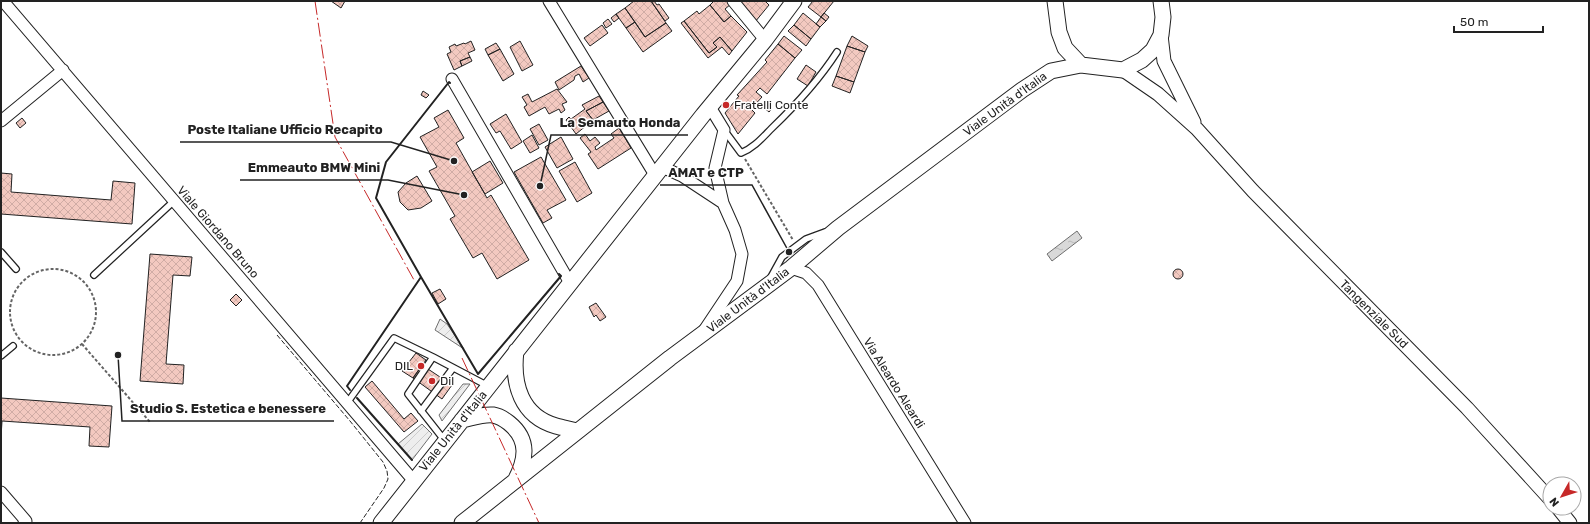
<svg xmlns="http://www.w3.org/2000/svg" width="1590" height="524" font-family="Rubik,sans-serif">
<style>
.garden{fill:url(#garden-furrows);stroke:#6f6f6f}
.water{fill:url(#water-ripples);stroke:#6f6f6f}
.building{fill:url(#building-cross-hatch);stroke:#222}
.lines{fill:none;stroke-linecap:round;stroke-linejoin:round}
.service-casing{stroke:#222;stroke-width:8}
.minor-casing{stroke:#222;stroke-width:13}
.tertiary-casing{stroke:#222;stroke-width:15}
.secondary-casing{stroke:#222;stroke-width:17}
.path{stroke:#646464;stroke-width:2;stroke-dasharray:3 2;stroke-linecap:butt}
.service{stroke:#fff;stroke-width:5.5}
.minor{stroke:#fff;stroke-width:11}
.tertiary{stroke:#fff;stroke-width:13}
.secondary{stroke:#fff;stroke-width:15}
.fence{stroke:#222;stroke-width:1;stroke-dasharray:5 2;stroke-linecap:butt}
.wall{stroke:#222;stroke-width:2}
.power{stroke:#c62828;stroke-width:1;stroke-dasharray:14 3 2 3;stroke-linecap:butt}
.poi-dot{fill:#c62828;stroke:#fff;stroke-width:1.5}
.labels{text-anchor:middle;stroke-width:3;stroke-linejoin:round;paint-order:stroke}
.street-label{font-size:12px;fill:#222;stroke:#fff}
.poi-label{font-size:12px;fill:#222;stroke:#fff;text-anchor:start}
.leader{fill:none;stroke:#222;stroke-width:1.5}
.callout-dot{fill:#222;stroke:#fff;stroke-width:1.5}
.callout-label{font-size:13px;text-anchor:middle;font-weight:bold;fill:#222;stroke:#fff;stroke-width:3;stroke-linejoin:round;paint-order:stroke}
</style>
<defs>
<pattern id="garden-furrows" width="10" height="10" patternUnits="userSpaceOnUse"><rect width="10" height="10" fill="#eee"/><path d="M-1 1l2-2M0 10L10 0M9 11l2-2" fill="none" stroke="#ccc"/></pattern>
<pattern id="water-ripples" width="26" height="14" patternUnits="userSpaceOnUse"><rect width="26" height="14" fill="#d9d9d9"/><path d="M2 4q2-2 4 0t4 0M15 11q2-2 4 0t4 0" fill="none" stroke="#bababa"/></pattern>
<pattern id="building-cross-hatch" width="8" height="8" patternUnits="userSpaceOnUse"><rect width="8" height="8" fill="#f3c9c0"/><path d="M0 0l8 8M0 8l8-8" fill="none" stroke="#d0aca5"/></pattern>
</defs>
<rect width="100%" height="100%" fill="#fff"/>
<path class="garden" d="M440 319 447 324 464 349 435 330Z
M463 384H470L442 421 439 415Z
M422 424 432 434 412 460 398 444Z"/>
<path class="water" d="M1077 231 1082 238 1052 261 1047 254Z"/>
<path class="building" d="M331 1H345L341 8Z
M634 1H651L666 23 645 37 625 8Z
M651 1H654L657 5 659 4 669 18 665 21Z
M714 1H728L731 4 725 9 731 16 724 22 710 5Z
M739 1H765L769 5 755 22Z
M813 1H834L821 17 808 7Z
M710 5 724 22 731 16 747 32 732 51 720 37 713 43 717 47 709 53 684 21 697 11 699 14Z
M625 8 635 22 626 28 616 14Z
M803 13 820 27 811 39 794 25Z
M824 13 829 17 826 21 821 17Z
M616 14 619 18 614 22 611 18Z
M821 17 826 21 820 27 816 24Z
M608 19 612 24 606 28 603 23Z
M684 21 709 53 717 47 713 43 720 37 732 51 729 55 722 47 708 58 681 23Z
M635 22 645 37 666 23 672 31 643 52 626 28Z
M602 25 608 33 590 46 584 38Z
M794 25 811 39 806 46 788 31Z
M784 36 802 50 795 58 778 44Z
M852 36 868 46 865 52 847 46Z
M471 41 475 50 468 53 470 57 460 61 462 66 454 70 447 54 451 52 449 47 455 44 456 46 464 43 465 44Z
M520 41 533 65 522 71 510 47Z
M496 43 500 49 488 55 485 49Z
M778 44 795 58 767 94 760 88 756 92 762 97 751 109 755 113 738 134 725 113 739 96 737 95 767 62 765 60Z
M847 46 865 52 854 82 836 76Z
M500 49 514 74 503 81 488 55Z
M470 57 472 61 462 66 460 61Z
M806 65 816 72 808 86 797 79Z
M581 66 589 78 583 82 579 74 575 76 574 80 559 90 555 82Z
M836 76 854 82 850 93 832 86Z
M557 89 567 102 562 104 565 110 561 113 559 109 549 114 545 107 529 116 524 107 527 105 522 97 528 94 532 102Z
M423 91 429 95 426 98 421 95Z
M599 96 603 102 586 111 593 120 576 134 566 120 569 117 571 119 585 109 582 105Z
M603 102 609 111 593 120 586 111Z
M766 103 772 109 769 112 762 106Z
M448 110 464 138 456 143 487 198 491 195 529 260 497 279 482 253 473 258 450 219 455 216 429 171 437 167 420 137 439 127 434 118Z
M506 114 522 142 511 149 500 131 496 133 490 124Z
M22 118 26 123 20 128 16 123Z
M539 124 548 140 539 145 530 129Z
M619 128 631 148 598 169 588 154 591 152 580 138 585 134 590 141 595 137 600 143 595 147 596 150 614 138 611 134Z
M532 135 539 148 530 153 523 141Z
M561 137 573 159 557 168 545 147Z
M541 157 566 200 547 210 552 218 543 223 514 172Z
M490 161 503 183 485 194 472 172Z
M575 162 592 193 577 202 559 171Z
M1 173 12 174 11 192 111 200 113 181 135 183 132 224 1 214Z
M417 176 432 201 421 208 408 210 400 202 398 192 406 183Z
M150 254 192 257 190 276 173 275 166 364 184 365 183 384 140 381Z
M1173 274a5 5 0 1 1 10 0a5 5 0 1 1-10 0Z
M440 289 446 299 438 304 432 293Z
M236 294 242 300 236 306 230 300Z
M596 303 606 317 600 321 596 315 594 317 589 307Z
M416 353 426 360 413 378 402 371Z
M422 365 452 385 442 399 413 378Z
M372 381 404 419 411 413 418 421 404 432 365 387Z
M1 398 112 406 109 447 89 446 90 427 2 421 1 437Z"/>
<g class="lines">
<defs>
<path id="service" d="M724 130 741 153C754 148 763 137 772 128 797 104 819 80 837 52
M1 252 16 269
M94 275 174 201
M771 277 782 257 806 239 825 232
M1 356 13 346
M347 403 394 338 433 357
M421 411 453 368
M445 441 408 394 433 357 488 386"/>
<path id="minor" d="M3 1 413 480
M549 1 655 175
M733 1 765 40
M452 79 570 283
M1 121 63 70
M662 167 682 176 723 203
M791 268 806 273 818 285 965 523
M705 329 737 281 742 254 735 230 723 203 715 168 724 130 710 107
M1 492 26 521 24 523"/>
<path id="tertiary" d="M1161 35 1164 61 1194 122
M1123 70 1158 94 1197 129 1253 191 1467 408 1550 499
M1558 508 1570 523"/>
<path id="secondary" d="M1055 1 1059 32 1065 48 1081 65
M516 351C512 384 521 416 556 426 563 428 570 429 577 431
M462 420C472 418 483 414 493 415 499 416 504 419 509 423 530 440 526 460 515 481
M381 523 703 115 765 40 794 1
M462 523 670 358 791 268 838 228 1022 90 1051 71 1081 65 1123 70 1142 60 1153 50 1161 35 1163 17 1161 1"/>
</defs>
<use href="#service" class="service-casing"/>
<use href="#minor" class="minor-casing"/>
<use href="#tertiary" class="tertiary-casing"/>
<use href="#secondary" class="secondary-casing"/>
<path class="path" d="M745 159 793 240
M10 312a43 43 0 1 1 86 0a43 43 0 1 1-86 0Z
M82 344 150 422"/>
<use href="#service" class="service"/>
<use href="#minor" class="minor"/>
<use href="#tertiary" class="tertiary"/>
<use href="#secondary" class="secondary"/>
<path class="fence" d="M277 335 350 421 383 462 387 471 388 479 384 488 360 523"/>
<path class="wall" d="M421 277 376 198 386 162 449 82 450 83
M350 390 347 386 421 277 478 374 561 276 559 274
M357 398 412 460"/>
<path class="power" d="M315 1 335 137 414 280
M462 358 539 523"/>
</g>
<g class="poi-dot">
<circle cx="726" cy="105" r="4"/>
<circle cx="421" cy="366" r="4"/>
<circle cx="432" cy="381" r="4"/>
</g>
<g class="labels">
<g class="street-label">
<text transform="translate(1005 104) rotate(-36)" y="4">Viale Unità d'Italia</text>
<text transform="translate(218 232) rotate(49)" y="4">Viale Giordano Bruno</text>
<text transform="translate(748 300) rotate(-37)" y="4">Viale Unità d'Italia</text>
<text transform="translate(1374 314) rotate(45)" y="4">Tangenziale Sud</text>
<text transform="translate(894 383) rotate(58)" y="4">Via Aleardo Aleardi</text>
<text transform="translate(453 431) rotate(-51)" y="4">Viale Unità d'Italia</text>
</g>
<g class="poi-label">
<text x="734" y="109">Fratelli Conte</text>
<text x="413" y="370" text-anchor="end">DIL</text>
<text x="440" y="385">Dil</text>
</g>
</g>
<path class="leader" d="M540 186L551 135H688M454 161L391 142H180M464 195L388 180H240M789 252L752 185H660M118 355L122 421H334"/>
<g class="callout-dot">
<circle cx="540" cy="186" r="4"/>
<circle cx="454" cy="161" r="4"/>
<circle cx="464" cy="195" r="4"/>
<circle cx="789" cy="252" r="4"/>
<circle cx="118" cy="355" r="4"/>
</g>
<g class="callout-label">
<text x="620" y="127">La Semauto Honda</text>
<text x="285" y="134">Poste Italiane Ufficio Recapito</text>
<text x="314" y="172">Emmeauto BMW Mini</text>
<text x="706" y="177">AMAT e CTP</text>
<text x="228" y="413">Studio S. Estetica e benessere</text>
</g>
<rect width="1590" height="524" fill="none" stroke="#222222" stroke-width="4"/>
<g transform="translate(1562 496) rotate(231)"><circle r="19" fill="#ffffff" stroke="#a7a7a7"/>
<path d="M0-3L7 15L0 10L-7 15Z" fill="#c62828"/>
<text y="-6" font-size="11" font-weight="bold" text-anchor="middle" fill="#222222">N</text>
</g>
<path d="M1454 26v6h89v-6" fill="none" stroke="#222222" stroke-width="2"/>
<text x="1460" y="26" font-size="12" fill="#222222" stroke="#ffffff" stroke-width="3" paint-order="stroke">50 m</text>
</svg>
